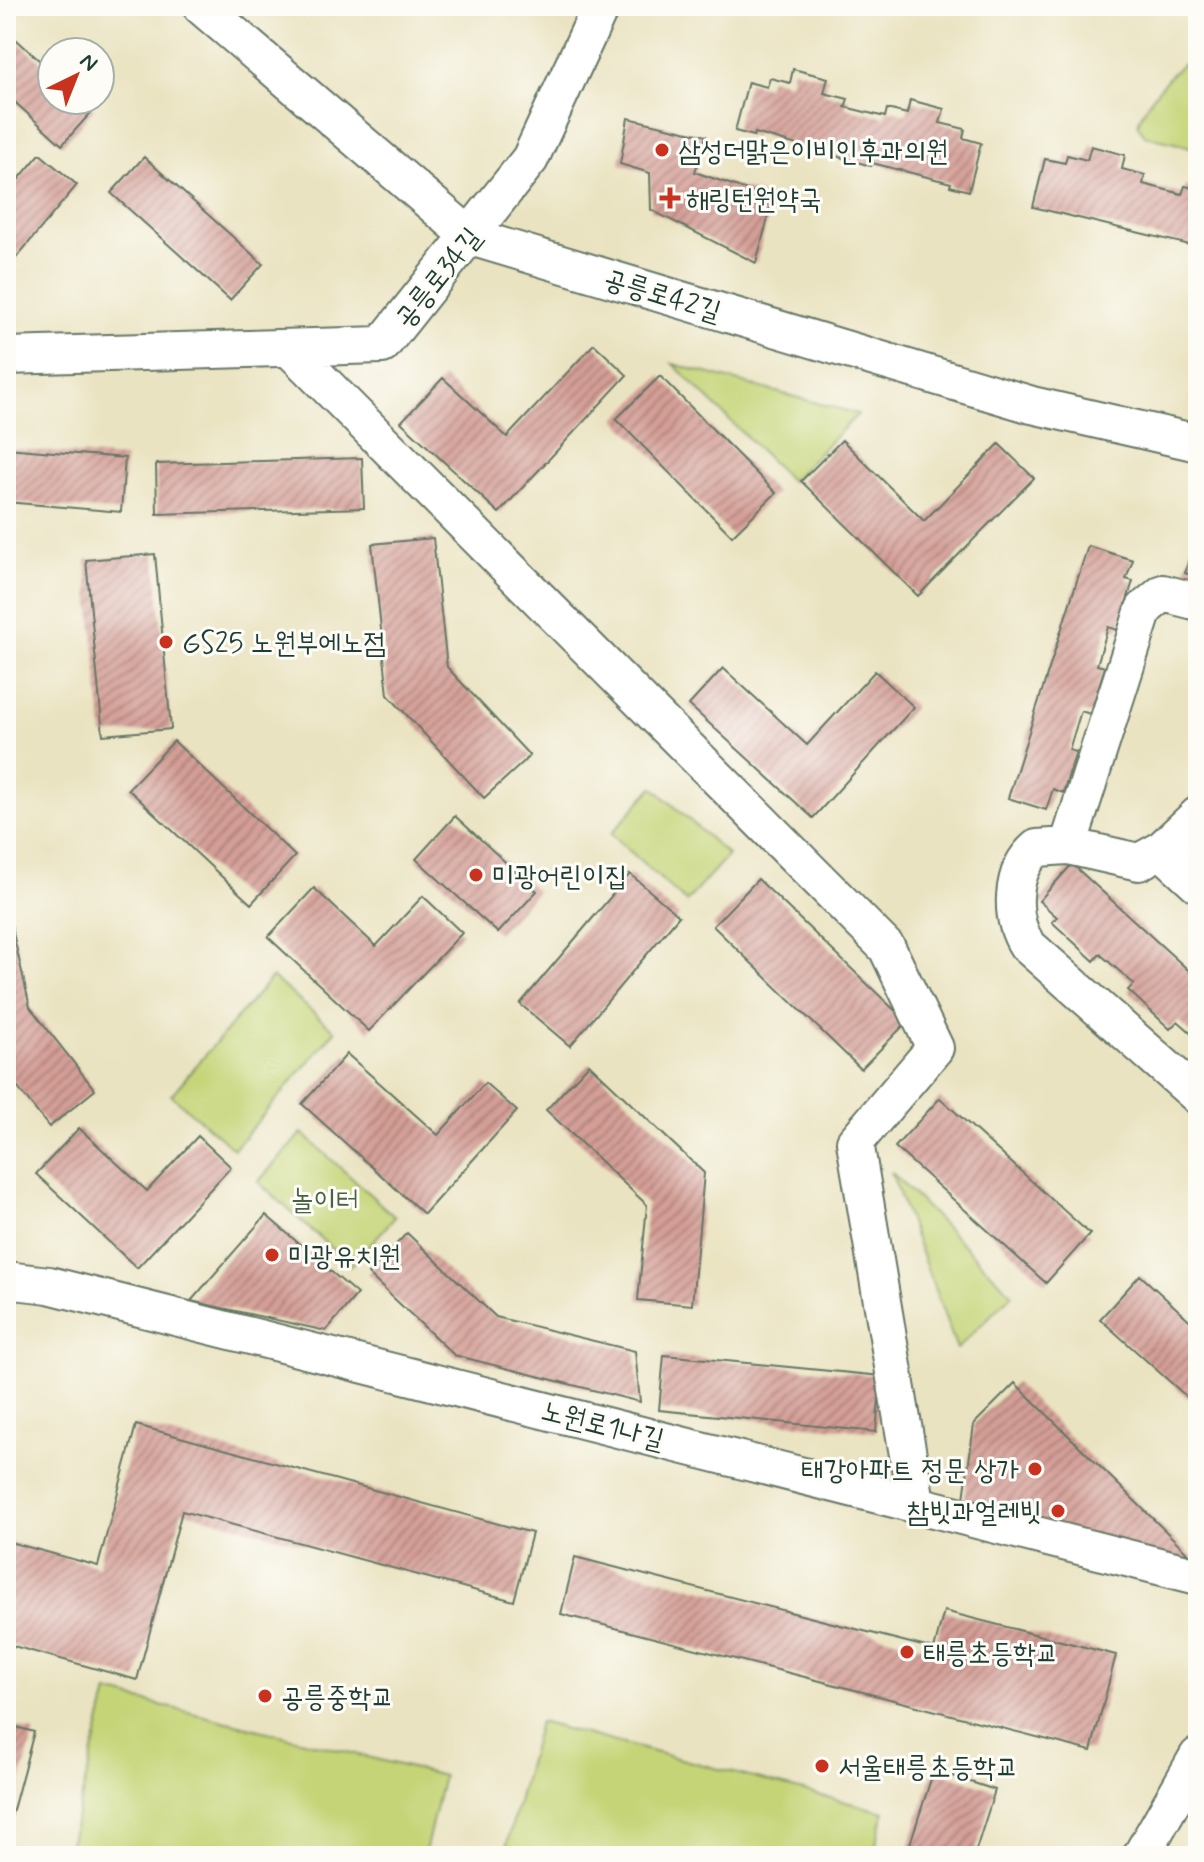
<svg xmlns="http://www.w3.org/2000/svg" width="1204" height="1862" font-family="Mynerve,'Poor Story',sans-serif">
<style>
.green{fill:#c4d476;stroke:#728855;stroke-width:2}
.building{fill:url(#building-hatch)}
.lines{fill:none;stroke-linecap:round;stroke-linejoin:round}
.minor-casing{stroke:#667765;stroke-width:40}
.minor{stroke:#fff;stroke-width:36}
.poi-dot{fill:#c8321e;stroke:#fdfcf7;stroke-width:3}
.labels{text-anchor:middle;stroke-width:6;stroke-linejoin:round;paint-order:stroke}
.poi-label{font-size:28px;fill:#1f3d34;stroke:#fdfcf7;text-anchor:start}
.street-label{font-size:28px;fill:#1f3d34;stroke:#fdfcf7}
.park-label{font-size:28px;fill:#486344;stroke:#fdfcf7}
</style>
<defs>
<pattern id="building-hatch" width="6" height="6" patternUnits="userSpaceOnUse" patternTransform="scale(2)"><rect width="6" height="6" fill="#d49e96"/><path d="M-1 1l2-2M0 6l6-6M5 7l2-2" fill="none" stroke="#ab827b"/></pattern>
</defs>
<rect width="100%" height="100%" fill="#fdfcf7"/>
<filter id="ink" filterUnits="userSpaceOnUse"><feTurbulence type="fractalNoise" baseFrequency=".0125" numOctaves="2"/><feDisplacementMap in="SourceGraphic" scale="16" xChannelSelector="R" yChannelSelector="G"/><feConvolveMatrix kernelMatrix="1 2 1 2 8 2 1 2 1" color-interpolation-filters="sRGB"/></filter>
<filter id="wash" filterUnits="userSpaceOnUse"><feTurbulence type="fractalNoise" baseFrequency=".006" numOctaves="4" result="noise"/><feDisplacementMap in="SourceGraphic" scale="32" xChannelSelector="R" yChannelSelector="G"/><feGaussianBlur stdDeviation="1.8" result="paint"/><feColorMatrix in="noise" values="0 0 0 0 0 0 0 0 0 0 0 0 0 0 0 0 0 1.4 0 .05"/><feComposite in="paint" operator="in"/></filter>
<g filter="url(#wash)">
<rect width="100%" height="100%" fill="#eae3c1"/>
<path class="green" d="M1183 64 1198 73V149L1146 136 1138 126C1138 112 1171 72 1183 64Z
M673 364 858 414 791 481Z
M653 787 728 855 686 902 611 834Z
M272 977 335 1031 234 1149 171 1095Z
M302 1133 395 1217 351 1266 258 1182Z
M891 1172 1012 1294 957 1349Z
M108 1692 443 1776 424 1856H67Z
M539 1722 884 1812 873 1856H504Z"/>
<g id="blocks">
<path class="building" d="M6 30 52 72V100H83L94 109 62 145 6 94Z
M793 69 828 78 824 93 848 99 845 107 885 117 887 109 907 114 910 100 944 109 940 123 965 129 963 138 981 143 969 191 950 186 951 183 872 163 871 166 755 133 754 136 735 131 748 82 767 87 770 78 790 83Z
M628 118 706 136 695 172 773 199 756 263 651 210 650 173 620 164Z
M1091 146 1125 155 1122 169 1145 175 1143 184 1182 194 1185 186 1198 189V247L1033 207 1045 159 1065 163 1067 155 1087 160Z
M40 154 77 185 6 270V194Z
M144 157 263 264 230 300 111 193Z
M594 344 627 375 499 513 401 422 443 378 507 437Z
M660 376 776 493 732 536 616 419Z
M842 440 924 521 999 444 1034 478 918 596 801 481Z
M6 448 125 458 121 512 6 502Z
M362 458 364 508 157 514 156 464Z
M1197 531 1198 532V577L1185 573Z
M433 538 447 667 530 756 484 798 388 695 372 544Z
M1088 546 1133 560 1126 579 1133 581 1118 630 1108 627 1097 665 1105 667 1090 714 1081 711 1069 750 1076 752 1063 793 1053 789 1046 810 1008 798Z
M155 554 171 729 103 735 86 560Z
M723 668 807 745 875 671 914 707 813 818 689 705Z
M174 741 295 856 251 904 128 789Z
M455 816 537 891 498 933 416 859Z
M1072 864 1198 979V1032L1195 1036 1178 1021 1170 1029 1128 990 1134 984 1100 954 1094 961 1052 922 1057 917 1039 901Z
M630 874 679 916 570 1046 520 1004Z
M758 879 907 1022 861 1069 713 926Z
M314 888 376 946 423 896 462 933 369 1031 268 937Z
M7 907 30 1007 95 1090 49 1127 6 1073Z
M347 1054 438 1135 485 1083 517 1111 424 1214 302 1104Z
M589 1064 704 1173 692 1305 638 1300 647 1205 546 1110Z
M940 1098 1090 1234 1046 1283 895 1147Z
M79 1128 147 1191 198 1136 231 1167 137 1268 36 1174Z
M266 1215 357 1294 326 1331 191 1301Z
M407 1233 496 1317 635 1351 640 1402 454 1355 368 1274Z
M1140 1275 1198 1328V1407L1100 1319Z
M664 1355 881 1376 876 1432 659 1410Z
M1015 1383 1198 1563 962 1514 974 1424Z
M136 1425 532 1533 514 1601 182 1511 137 1680 6 1644V1541L98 1566Z
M575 1557 934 1649 944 1611 1116 1655 1091 1751 561 1614Z
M6 1724 34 1732 7 1832H6Z
M934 1770 995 1790 974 1856H906Z"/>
</g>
</g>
<g filter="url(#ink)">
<use href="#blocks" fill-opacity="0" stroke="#667765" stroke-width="2"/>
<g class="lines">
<defs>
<path id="minor" d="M201 6 471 237 1032 405 1198 443
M289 348 887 948 935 1048 855 1142 916 1502
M6 356 382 345 530 159 601 6
M1198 815 1161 850 1139 862 1068 846 1037 848C1010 871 1009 917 1027 945L1198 1096
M1068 846 1144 609 1163 593 1198 602
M1161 850 1198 884
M6 1280 49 1285 1198 1576
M1141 1856 1198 1756"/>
</defs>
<use href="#minor" class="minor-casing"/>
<use href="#minor" class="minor"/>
</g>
</g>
<g class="poi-dot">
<circle cx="662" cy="150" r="8"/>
<path d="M666 186h8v8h8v8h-8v8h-8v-8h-8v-8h8z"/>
<circle cx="166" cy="642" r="8"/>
<circle cx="476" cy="875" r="8"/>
<circle cx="272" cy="1255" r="8"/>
<circle cx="1035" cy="1469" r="8"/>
<circle cx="1058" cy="1511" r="8"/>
<circle cx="907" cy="1652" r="8"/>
<circle cx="265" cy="1696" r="8"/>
<circle cx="822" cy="1766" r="8"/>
</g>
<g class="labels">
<g class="poi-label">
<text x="678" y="160">삼성더맑은이비인후과의원</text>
<text x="686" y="208">해링턴원약국</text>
<text x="182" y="652">GS25 노원부에노점</text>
<text x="492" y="885">미광어린이집</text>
<text x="288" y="1265">미광유치원</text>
<text x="1019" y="1479" text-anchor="end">태강아파트 정문 상가</text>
<text x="1042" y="1521" text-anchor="end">참빗과얼레빗</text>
<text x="923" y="1662">태릉초등학교</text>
<text x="281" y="1706">공릉중학교</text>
<text x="838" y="1776">서울태릉초등학교</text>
</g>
<g class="street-label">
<text transform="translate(437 277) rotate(-51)" y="10">공릉로34길</text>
<text transform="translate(663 294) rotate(17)" y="10">공릉로42길</text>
<text transform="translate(603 1424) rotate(14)" y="10">노원로1나길</text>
</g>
<g class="park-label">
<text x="325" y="1209">놀이터</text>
</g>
</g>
<rect width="1204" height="1862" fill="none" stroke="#fdfcf7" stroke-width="32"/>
<g transform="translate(76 76) rotate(43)"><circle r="38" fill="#fdfcf7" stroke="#a4b0a9" stroke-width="2"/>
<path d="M0-6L14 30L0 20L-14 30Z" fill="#c8321e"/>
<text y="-12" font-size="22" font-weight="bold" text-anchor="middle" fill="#1f3d34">N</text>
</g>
</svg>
